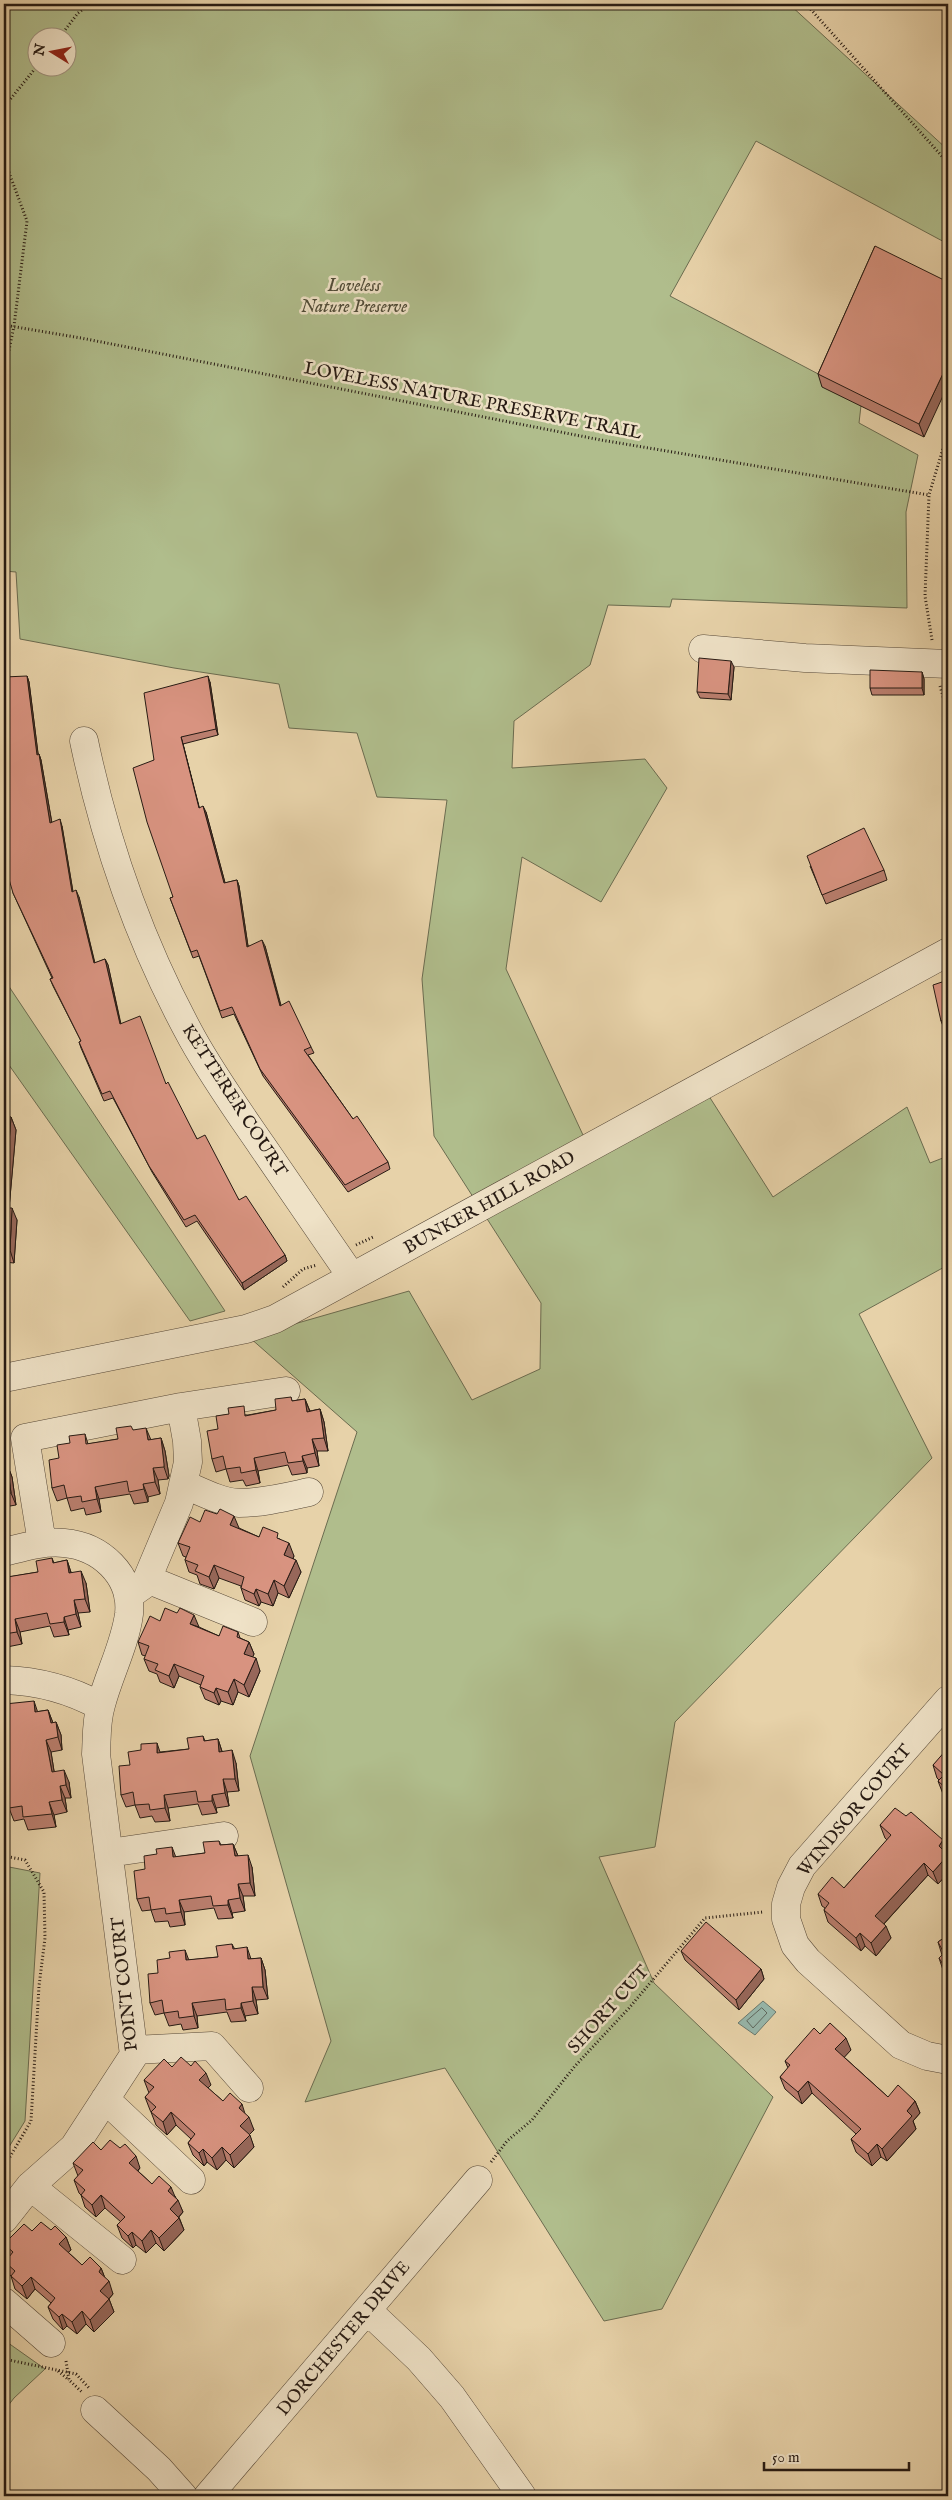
<svg xmlns="http://www.w3.org/2000/svg" width="952" height="2500" font-family="'IM FELL English',serif">
<style>
.green{fill:#b0bd8c;stroke:#6b6c50;fill-rule:evenodd}
.water{fill:#97b7ab;stroke:#6a786e}
.lines{fill:none;stroke-linecap:round;stroke-linejoin:round}
.shore{stroke:#5e685f;stroke-width:1}
.minor-casing{stroke:#564838;stroke-width:29}
.path{stroke:#261a13;stroke-width:3;stroke-dasharray:1 2.5;stroke-linecap:butt}
.minor{stroke:#efe2c7;stroke-width:28}
.wall{fill:#ba7e6e;stroke:#261a13}
.shaded-wall{fill:#97675a;stroke:#261a13}
.building{fill:#d89380;stroke:#261a13}
.labels{text-anchor:middle;stroke-width:5;stroke-linejoin:round;paint-order:stroke}
.park-label{font-size:18px;font-style:italic;fill:#4f4b37;stroke:#efe2c7}
.street-label{font-size:18px;fill:#261a13;stroke:#efe2c7}
</style>
<rect width="100%" height="100%" fill="#e7d2a9"/>
<filter id="stains"><feTurbulence type="fractalNoise" baseFrequency=".004" numOctaves="4"/><feColorMatrix values="0 0 0 0 .2 0 0 0 0 .09 0 0 0 0 .02 0 0 0 .5 -.17"/></filter>
<radialGradient id="worn" r=".72"><stop offset=".6" stop-color="#630" stop-opacity="0"/><stop offset="1" stop-color="#630" stop-opacity=".3"/></radialGradient>
<path class="green" d="M4 4H789L948 150V244L756 141 670 296 862 397 859 423 918 455 906 512 907 608 672 599 670 607 608 605 590 665 514 721 512 768 645 759 667 788 601 902 522 857 506 969 589 1148 700 1082 773 1197 907 1107 930 1163 948 1156V1265L859 1314 932 1458 675 1722 655 1847 599 1857 654 1983 773 2097 662 2309 604 2321 445 2068 305 2102 331 2041 250 1756 357 1432 249 1337 409 1291 472 1400 540 1369 541 1303 434 1136 422 979 447 800 377 797 357 733 289 728 279 684 174 668 20 639 16 572 4 571ZM38 38H68V68H38Z
M4 979 225 1311 190 1321 4 1058Z
M4 1866 40 1873 25 2121 4 2155Z
M4 2340 45 2369 14 2398 4 2411Z"/>
<path class="water" d="M763 2001 776 2012 755 2035 738 2023Z"/>
<g class="lines">
<path class="shore" d="M762 2008 767 2013 753 2028 747 2021Z"/>
<defs>
<path id="minor" d="M703 649 805 658 948 664
M84 741C106 846 141 945 192 1038 213 1076 238 1111 262 1146 292 1190 322 1233 352 1277
M4 1378 246 1329 275 1319 948 952
M183 1484C200 1491 220 1502 239 1503 262 1503 286 1497 309 1492
M42 1543 25 1438 181 1407 286 1391
M4 1552C24 1547 43 1541 64 1543 100 1546 133 1575 129 1614 125 1645 109 1674 101 1705 96 1721 97 1738 96 1754L134 2055 74 2147 30 2186 4 2219
M147 1579 253 1622
M128 1596 145 1584 179 1503 188 1462 187 1441 181 1407
M4 1680C39 1681 69 1689 100 1706
M948 1700 802 1866 791 1887 786 1904V1919L795 1945 808 1961 901 2045 927 2056 948 2060
M109 1853 224 1836
M134 2050 212 2046 249 2088
M105 2099 191 2180
M30 2186 122 2260
M4 2302 51 2343
M367 2310 419 2359 452 2397 522 2496
M95 2410 159 2469 183 2496
M208 2496 478 2180"/>
</defs>
<use href="#minor" class="minor-casing"/>
<path class="path" d="M806 4 948 163
M59 38 78 13 90 4
M4 107 38 65
M4 159 27 221 14 326 4 374
M4 325 81 338 601 440 929 495
M932 640 925 596 929 495 948 432
M940 686 948 714
M356 1245 373 1237
M283 1287 303 1269 317 1265
M4 1856 25 1860 44 1892 45 1938 39 1986 31 2121 4 2167
M491 2162 507 2141 532 2120 575 2066 629 2008 705 1918 763 1912
M4 2359 76 2374 90 2389
M66 2361 69 2380 83 2393
M58 2371 69 2380"/>
<use href="#minor" class="minor"/>
</g>
<path class="wall" d="M875 246 924 437 822 387 818 374Z
M734 667 731 700 700 698 697 692Z
M922 672 924 679V695H872L870 688Z
M27 676 29 682 38 754H39L41 760 52 823 62 826 73 892 79 897 95 963 105 959 108 965 121 1024 166 1084 197 1139 239 1200 285 1255 287 1261 244 1290 197 1221 186 1227 152 1172 113 1098 104 1101 81 1048 79 1042 81 1041 53 986 50 979 52 978 13 893Z
M210 682 218 735 183 744 199 808 206 812 225 883 237 880 239 886 248 946H265L281 1005 311 1047 314 1053 308 1055 353 1119 388 1162 390 1169 348 1192 263 1076 234 1014 222 1018 199 956 193 958 170 898 173 897 154 760Z
M810 866 884 870 887 880 826 904Z
M948 980V1030L945 1031 941 1021Z
M4 1117H11L16 1130 9 1208 17 1220 14 1263 4 1262Z
M291 1397 292 1401 305 1399 310 1411 320 1409 324 1422 328 1451H317L319 1466 307 1468V1473L292 1475 288 1465 258 1471 260 1483 246 1486 243 1480 230 1482 226 1469 216 1472 212 1459 218 1429 229 1414 248 1415 276 1410Z
M133 1430 150 1440 161 1438 165 1451 169 1476 168 1479 158 1480 160 1494 148 1497V1502L134 1504 130 1494 99 1499 101 1512 86 1515 84 1508 71 1511 67 1498 57 1501 52 1488 59 1458 85 1434 88 1444 118 1439Z
M7 1464 12 1477 16 1505 4 1507 7 1521H4V1465Z
M200 1522 239 1528 259 1537 280 1539 294 1556 293 1558 301 1572 289 1598 278 1593 273 1606 261 1602 259 1606 245 1600 241 1588V1586L219 1578 214 1589 200 1584 197 1575 189 1572 185 1560 186 1557 183 1556 178 1543Z
M52 1558 54 1563 67 1560 71 1572 86 1583 90 1612 78 1613 81 1627 68 1630 69 1635 54 1637 50 1626 20 1632 22 1644 7 1647 5 1641H4V1567H6L9 1577 38 1572Z
M160 1621 199 1627 219 1636 238 1632 240 1638 249 1642 254 1654 252 1657 260 1671 249 1697 238 1692 233 1705 221 1701 219 1705 205 1699 200 1687 201 1685 179 1676 174 1688 160 1682 157 1674 149 1671 144 1659 146 1656 142 1655 138 1642Z
M48 1710 53 1723 56 1722 61 1735 62 1750 51 1752 54 1771 69 1782 71 1798H65L67 1812 54 1815 56 1827 28 1830 24 1819 14 1821 9 1808H5L4 1804V1779H9L7 1760 4 1761V1717Z
M203 1736 205 1741 218 1739 222 1751 236 1763 239 1791 227 1792 229 1806 216 1808 217 1813 202 1815 198 1804 168 1808 170 1821 155 1822 152 1816 140 1818 135 1805 126 1807 121 1795 130 1765 160 1752 189 1749Z
M948 1750V1798L943 1794 938 1781 939 1780 937 1778 933 1765Z
M906 1816 943 1840 947 1853V1854L948 1856V1873L938 1884 928 1875 884 1924 891 1938 876 1956 865 1946 861 1951 828 1922 824 1910 825 1908 822 1906 818 1894 844 1888 887 1840 885 1838 880 1825Z
M219 1841 221 1845 233 1844 238 1856 252 1867 255 1896H243L245 1911 232 1913 233 1918 218 1919 214 1908 184 1912 185 1925 170 1927 168 1921 155 1922 151 1910 142 1911 137 1899 145 1869 176 1857 205 1853Z
M948 1935V1978L943 1970 939 1958 942 1955 938 1942Z
M232 1944 234 1948 251 1959 261 1958 265 1970 268 1999 256 2000 258 2014 245 2016 246 2021 231 2022 227 2012 197 2016 198 2028 183 2030 181 2024 169 2026 164 2013 155 2015 150 2003 158 1973 189 1960 218 1957Z
M681 1951 761 1969 764 1979 739 2010 685 1960Z
M820 2034 851 2050 844 2057 888 2097 915 2101 920 2113 913 2121 916 2129 887 2161 881 2157 872 2166 856 2152 851 2139 856 2134 812 2093 802 2104 785 2089 780 2077 788 2068 785 2061Z
M172 2067 211 2085 208 2088 223 2101 245 2114 254 2130 249 2134 254 2147 234 2168 226 2160 217 2170 207 2162 204 2166 193 2155 188 2143 191 2139 176 2125 167 2135 156 2125 151 2112 150 2110 145 2097 149 2093 144 2080Z
M101 2150 140 2168 138 2171 152 2184 175 2196 183 2212 179 2217 184 2230 164 2251 156 2243 146 2253 136 2245 133 2248 122 2238 117 2225 121 2222 105 2208 96 2217 85 2207 81 2195 79 2193 74 2180 78 2176 73 2163Z
M51 2230 66 2237 71 2250 68 2252 82 2265 101 2268 105 2278 113 2294 109 2299 114 2312 94 2332 86 2324 77 2334 67 2326 63 2330 53 2319 48 2307 51 2303 35 2289 27 2299 15 2289 11 2276 9 2274 5 2262 9 2257 4 2244 32 2231Z"/>
<path class="shaded-wall" d="M948 363V385L924 437 919 424Z
M731 661 734 667 731 700 728 694Z
M922 672 924 679V695L922 688Z
M27 676 29 682 39 761 37 755Z
M208 676 210 682 218 735 216 729Z
M181 737 183 744 201 814 199 808Z
M39 754 41 760 53 830 50 823Z
M203 806 206 812 227 890 224 883Z
M60 819 62 826 74 898 72 892Z
M237 880 239 886 249 953 247 947Z
M76 890 79 897 96 969 94 963Z
M262 940 265 946 282 1012 280 1006Z
M105 959 108 965 122 1031 120 1024Z
M11 1117 16 1130 8 1220 4 1208Z
M12 1208 17 1220 14 1263 10 1250Z
M285 1255 287 1261 244 1290 242 1283Z
M305 1399 310 1412H307Z
M320 1409 324 1422 328 1451 324 1438Z
M146 1428 151 1440H148Z
M161 1438 165 1451 169 1476 168 1479 164 1467Z
M312 1439 317 1451 319 1466 315 1453Z
M302 1456 307 1468V1473L303 1461Z
M254 1458 258 1471 260 1483 256 1470Z
M7 1464 12 1477 16 1505 11 1493Z
M153 1468 158 1480 160 1494 155 1482Z
M143 1484 148 1497V1502L144 1489Z
M95 1487 99 1499 101 1512 97 1499Z
M4 1505V1507L7 1521 4 1512Z
M234 1516 239 1528 234 1537 230 1525Z
M289 1543 294 1556 289 1567 284 1555Z
M67 1560 71 1573H69Z
M296 1560 301 1572 289 1598 284 1586Z
M214 1565 219 1578 214 1589 209 1577Z
M6 1567 10 1580 7 1577Z
M81 1571 86 1583 90 1612 85 1599Z
M274 1580 278 1593 273 1606 268 1594Z
M256 1589 261 1602 259 1606 254 1594Z
M74 1600 78 1613 81 1627 76 1614Z
M194 1615 199 1627 190 1624Z
M64 1617 68 1630 69 1635 64 1622Z
M15 1619 20 1632 22 1644 17 1632Z
M249 1642 254 1654 249 1666 244 1654Z
M256 1658 260 1671 249 1697 244 1685Z
M174 1664 179 1676 174 1688 169 1676Z
M234 1679 238 1692 233 1705 228 1692Z
M216 1688 221 1701 219 1705 214 1693Z
M34 1701 38 1713 35 1712Z
M48 1710 53 1723H51Z
M56 1722 61 1735 62 1750 58 1737Z
M218 1739 222 1752H219Z
M46 1740 51 1752 56 1784 52 1772Z
M157 1743 161 1755 157 1753Z
M232 1750 236 1763 239 1791 235 1779Z
M64 1770 69 1782 71 1798 66 1785Z
M223 1779 227 1792 229 1806 225 1793Z
M60 1786 65 1798 67 1812 62 1800Z
M164 1795 168 1808 170 1821 165 1808Z
M212 1795 216 1808 217 1813 212 1801Z
M49 1802 54 1815 56 1827 52 1814Z
M943 1840 947 1853 943 1859 939 1846Z
M233 1844 238 1856H235Z
M172 1847 177 1860 173 1857Z
M248 1855 252 1867 255 1896 250 1883Z
M948 1855V1873L938 1884 933 1872Z
M924 1863 928 1875 880 1928 875 1916Z
M238 1884 243 1896 245 1911 240 1898Z
M179 1900 184 1912 185 1925 181 1912Z
M228 1900 232 1913 233 1918 228 1905Z
M886 1926 891 1938 876 1956 871 1943Z
M860 1933 865 1946 861 1951 856 1938Z
M247 1947 251 1959H248Z
M185 1950 190 1963 186 1960Z
M261 1958 265 1970 268 1999 263 1987Z
M761 1969 764 1979 739 2010 736 2000Z
M252 1987 256 2000 258 2014 253 2001Z
M192 2003 197 2016 198 2028 194 2016Z
M241 2003 245 2016 246 2021 241 2008Z
M846 2038 851 2050 840 2062 835 2049Z
M206 2073 211 2085 204 2092 199 2080Z
M808 2081 812 2093 802 2104 798 2092Z
M915 2101 920 2113 913 2121 916 2129 887 2161 882 2149 907 2111Z
M242 2104 246 2117 239 2108Z
M171 2112 176 2125 167 2135 163 2122Z
M249 2117 254 2130 245 2139 240 2126Z
M250 2135 254 2147 234 2168 230 2155Z
M877 2144 881 2157 872 2166 868 2154Z
M222 2147 226 2160 217 2170 212 2158Z
M203 2149 207 2162 204 2166 199 2153Z
M136 2156 140 2168 133 2175 129 2163Z
M171 2187 176 2199 168 2191Z
M101 2195 105 2208 96 2217 92 2205Z
M178 2200 183 2212 174 2222 170 2209Z
M179 2218 184 2230 164 2251 159 2238Z
M151 2230 156 2243 146 2253 142 2241Z
M132 2232 136 2245 133 2248 128 2236Z
M66 2237 71 2250 63 2257 59 2244Z
M101 2268 106 2281 99 2272Z
M31 2277 35 2289 27 2299 22 2286Z
M109 2281 113 2294 105 2303 100 2291Z
M109 2299 114 2312 94 2332 90 2320Z
M82 2311 86 2324 77 2334 72 2322Z
M62 2314 67 2326 63 2330 59 2317Z"/>
<path class="building" d="M875 246 948 282V363L919 424 818 374Z
M699 658 731 661 728 694 697 692Z
M870 670 922 672V688H870Z
M27 676 37 755 39 754 50 823 60 819 72 892 76 890 94 963 105 959 120 1024 140 1016 166 1084 168 1082 197 1139 205 1135 239 1200 246 1196 285 1255 242 1283 195 1215 184 1220 149 1166 110 1091 102 1094 79 1042 81 1041 50 979 53 978 13 893 4 862V677Z
M208 676 216 729 181 737 199 808 203 806 224 883 237 880 247 947 262 940 280 1006 289 1001 311 1047 304 1050 353 1119 357 1116 388 1162 345 1185 260 1069 232 1007 220 1011 197 950 191 952 170 898 173 897 147 822 133 768 154 760 144 693Z
M864 828 884 870 822 895 807 856Z
M948 980V1019L941 1021 933 985Z
M4 1117H11L4 1205Z
M4 1208H12L10 1250H4Z
M291 1397 292 1401 305 1399 307 1412 320 1409 324 1438 312 1439 315 1453 302 1456 303 1461 288 1463 285 1452 254 1458 256 1470 241 1473 240 1467 226 1469 223 1456 212 1459 207 1431 218 1429 216 1416 229 1414 228 1408 244 1406 245 1416 276 1410 275 1399Z
M131 1426 133 1430 146 1428 148 1440 161 1438 164 1464V1467L153 1468 155 1482 143 1484 144 1489 129 1492 127 1481 95 1487 97 1499 82 1502 81 1496 67 1498 64 1485 52 1488 49 1460 59 1458 57 1445 70 1443 69 1436 85 1434 86 1444 118 1439 116 1428Z
M7 1464 11 1493 4 1494V1465Z
M220 1509 234 1516 230 1525 259 1537 263 1527 278 1533 277 1538 289 1543 284 1555 296 1560 284 1586 274 1580 268 1594 256 1589 254 1594 241 1588 244 1577 214 1565 209 1577 195 1571 198 1565 185 1560 190 1547 178 1543 190 1517 200 1522 205 1510 217 1514Z
M52 1558 53 1563 67 1560 69 1573 81 1571 85 1599 74 1600 76 1614 64 1617V1622L50 1624 47 1613 15 1619 17 1632 4 1634V1567H6L7 1577 38 1572 36 1561Z
M165 1608 177 1613 180 1608 194 1615 190 1624 219 1636 223 1626 238 1632 237 1637 249 1642 244 1654 256 1658 244 1685 234 1679 228 1692 216 1688 214 1693 200 1687 204 1676 174 1664 169 1676 155 1670 158 1664 144 1659 149 1646 138 1642 150 1616 160 1621Z
M34 1701 35 1712 48 1710 51 1723 56 1722 58 1737 46 1740 52 1772 64 1770 66 1785 60 1786 62 1800 49 1802 52 1814 23 1817 22 1806 9 1808 7 1795H4V1779H9L5 1747 4 1748V1717H7L5 1704Z
M203 1736 204 1741 218 1739 219 1752 232 1750 235 1779H223L225 1793 212 1795V1801L198 1802 196 1791 164 1795 165 1808 150 1810 149 1804 135 1805 133 1792 121 1795 119 1766 130 1765 128 1752 141 1750V1744L157 1743V1753L189 1749 187 1738Z
M947 1749 948 1750V1790L938 1781 944 1775 933 1765Z
M895 1808 906 1816 911 1812 943 1840 939 1846 948 1855 933 1872 924 1863 875 1916 886 1926 871 1943 860 1933 856 1938 824 1910 829 1903 818 1894 832 1877 844 1888 891 1835 880 1825Z
M219 1841 220 1845 233 1844 235 1856 248 1855 250 1883 238 1884 240 1898 228 1900V1905L213 1906 211 1896 179 1900 181 1912 166 1914 165 1908 151 1910 149 1897 137 1899 134 1871 145 1869 144 1856 157 1854 156 1849 172 1847 173 1857 205 1853 203 1842Z
M706 1922 761 1969 736 2000 681 1951Z
M948 1935V1972L939 1958 944 1953 938 1942Z
M232 1944 233 1949 247 1947 248 1959 261 1958 263 1987H252L253 2001 241 2003V2008L226 2010 225 1999 192 2003 194 2016 179 2018 178 2011 164 2013 162 2000 150 2003 148 1974 158 1973 157 1960 170 1958 169 1952 185 1950 186 1960 218 1957 216 1946Z
M830 2023 846 2038 835 2049 888 2097 898 2085 915 2101 907 2111 912 2116 882 2149 877 2144 868 2154 851 2139 861 2129 808 2081 798 2092 780 2077 790 2065 785 2061 814 2028 820 2034Z
M181 2057 191 2066 195 2061 206 2073 199 2080 223 2101 230 2093 242 2104 239 2108 249 2117 240 2126 250 2135 230 2155 222 2147 212 2158 203 2149 199 2153 188 2143 195 2134 171 2112 163 2122 151 2112 156 2107 145 2097 154 2087 144 2080 164 2059 172 2067Z
M110 2140 120 2148 125 2144 136 2156 129 2163 152 2184 159 2176 171 2187 168 2191 178 2200 170 2209 179 2218 159 2238 151 2230 142 2241 132 2232 128 2236 117 2225 125 2217 101 2195 92 2205 81 2195 85 2190 74 2180 83 2170 73 2163 93 2142 101 2150Z
M41 2222 51 2230 55 2226 66 2237 59 2244 82 2265 90 2257 101 2268 99 2272 109 2281 100 2291 109 2299 90 2320 82 2311 72 2322 62 2314 59 2317 48 2307 55 2298 31 2277 22 2286 11 2276 15 2271 5 2262 13 2252 4 2244 24 2224 32 2231Z"/>
<g class="labels">
<g class="park-label">
<text x="354" y="291">Loveless<tspan x="354" dy="21">Nature Preserve</tspan></text>
</g>
<g class="street-label">
<text transform="translate(473 400) rotate(11)" y="6">LOVELESS NATURE PRESERVE TRAIL</text>
<text transform="translate(235 1100) rotate(57)" y="6">KETTERER COURT</text>
<text transform="translate(489 1202) rotate(-29)" y="6">BUNKER HILL ROAD</text>
<text transform="translate(854 1810) rotate(-50)" y="6">WINDSOR COURT</text>
<text transform="translate(124 1984) rotate(-96)" y="6">POINT COURT</text>
<text transform="translate(608 2009) rotate(-48)" y="6">SHORT CUT</text>
<text transform="translate(343 2338) rotate(-50)" y="6">DORCHESTER DRIVE</text>
</g>
</g>
<rect width="952" height="2500" fill="none" stroke="#e7d2a9" stroke-width="20"/>
<rect x="5" y="5" width="942" height="2490" fill="none" stroke="#261a13" stroke-width="2.5"/>
<rect x="10" y="10" width="932" height="2480" fill="none" stroke="#261a13"/>
<g transform="translate(52 52) rotate(280)"><circle r="24" fill="#efe2c7" stroke="#9f927f"/>
<path d="M0-4L9 19L0 12L-9 19Z" fill="#8f2418"/>
<text y="-8" font-size="14" font-weight="bold" text-anchor="middle" fill="#261a13">N</text>
</g>
<path d="M764 2462v8h145v-8" fill="none" stroke="#261a13" stroke-width="2.5"/>
<text x="772" y="2462" font-size="15" fill="#261a13" stroke="#efe2c7" stroke-width="4" paint-order="stroke">50 m</text>
<rect width="100%" height="100%" filter="url(#stains)"/>
<rect width="100%" height="100%" fill="url(#worn)"/>
</svg>
